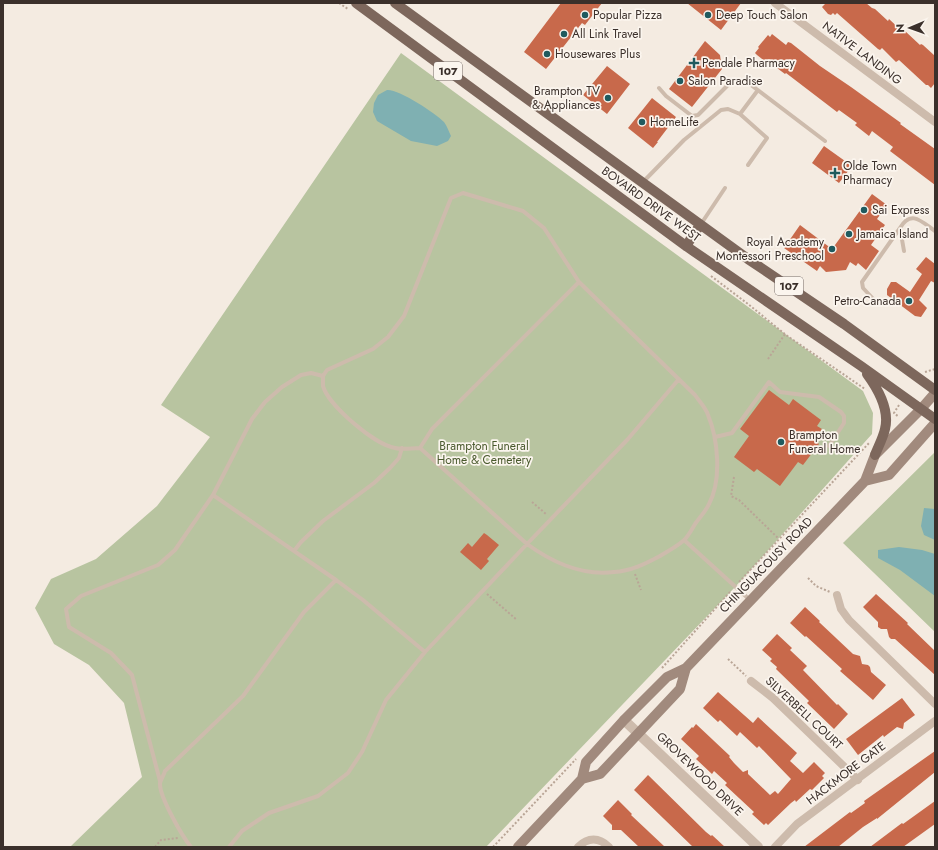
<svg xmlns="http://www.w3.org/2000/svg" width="938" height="850" font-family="Jost,sans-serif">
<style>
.green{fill:#b8c4a0}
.water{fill:#7fb0b2}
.building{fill:#c8694b}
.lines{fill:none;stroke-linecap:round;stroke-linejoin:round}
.path{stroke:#b9a596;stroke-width:2;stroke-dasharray:2 2;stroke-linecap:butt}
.service{stroke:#cdbbac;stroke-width:4}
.minor{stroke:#cdbbac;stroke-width:8}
.tertiary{stroke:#cdbbac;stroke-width:10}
.secondary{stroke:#a18a7d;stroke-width:10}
.primary{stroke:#7d675c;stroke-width:10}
.poi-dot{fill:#1f5a5e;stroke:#fbf5ee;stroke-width:1.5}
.labels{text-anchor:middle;stroke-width:3.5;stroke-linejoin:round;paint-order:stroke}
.shield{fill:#fbf5ee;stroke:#756b66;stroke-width:1}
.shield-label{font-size:11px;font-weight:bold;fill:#3b302b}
.poi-label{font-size:12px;fill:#3b302b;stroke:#fbf5ee;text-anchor:start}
.street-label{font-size:12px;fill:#3b302b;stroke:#fbf5ee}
.park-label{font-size:12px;fill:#4a5a2e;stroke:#fbf5ee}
</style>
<rect width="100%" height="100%" fill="#f4ebe1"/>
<path class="green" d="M401 53 863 391 873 413 872 434 736 586 486 847H70L142 777 124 703 89 665 54 644 35 608 51 579 96 559 157 506 210 437 161 405Z
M935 452V632L843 543Z"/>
<path class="water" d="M387 90C399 89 435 113 444 122 447 126 449 132 451 136L448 141 437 146 411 141 377 121 373 112 374 103 378 95Z
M924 508 935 509V540L924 535 921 526Z
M899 547 922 550 935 554V596L900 570 878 558V550Z"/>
<path class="building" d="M561 3H602L585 25 582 23 546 69 524 52Z
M687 3H741L721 30Z
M826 3H866L872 8 875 9 888 21 889 19 904 33 905 31 920 45 921 44 923 45 935 56V83L931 88 928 85H926L899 60 896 62 882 48 880 50 878 49 837 13 835 15 833 13 831 15 828 14 822 7Z
M772 34 786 45 788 42 791 43 820 66 851 87 901 123 900 124 935 149V185L890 151 893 147 872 131 869 136 855 125 857 123 839 110 837 112 786 73 785 74 769 62H766L757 55 755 53 759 48 758 47 768 35 770 37Z
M705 41 720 55 722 69 692 107 669 89Z
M607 66 630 84 607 114 583 95Z
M652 98 676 117 657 142H658L653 148 628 128Z
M824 146 852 166 839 183 812 163Z
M872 194 887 205 877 219 885 225 871 245 879 251 866 270 858 263 856 266 850 262 846 270 826 272 820 266 817 271 784 248 800 225 828 246 835 245Z
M926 257 935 264V283L931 281 919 300 927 308 921 317 915 316 887 295V289L891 282H896L910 292 922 274 916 269Z
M769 390 789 405 793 399 821 420 817 426 822 429 814 440 819 444 803 465 798 462 780 486 757 469 754 472 734 457 749 436 740 429Z
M484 533 487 535 499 545 487 559 489 561 481 570 460 552 468 543 472 547Z
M876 594 908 623 907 624 935 651V675L895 639H891L889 637 887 629H881L878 627V622L863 607Z
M805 607 820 621 819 622 853 654 860 656 862 664 868 665 870 667 871 672 886 685 873 700 840 671 842 669 806 636 805 637 790 623Z
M777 634 792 648 790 650 807 666 803 670 837 705 838 704 848 714 834 729 807 703 809 701 776 669 777 667 770 661 772 659 762 650Z
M718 692 753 723 758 717 797 753 790 761 803 773 814 762 825 773 822 776 824 778 812 790 810 789 796 802 795 800 791 803 768 825 766 823 764 825 752 814 754 812 725 785 727 783 714 771 712 774 696 759 699 756 681 739 692 727 693 728 696 724 730 756 729 757 734 763 743 772 748 770V774L770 795 775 791 778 794 791 779 759 746 757 748 740 732 737 736 720 720 718 722 703 708Z
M902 698 915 715 904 723 903 729 897 727 884 737 883 735 858 755 846 739Z
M935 751V772L877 819V818L863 827 838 847H804L850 812 851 813 865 803 864 801Z
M648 775 706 832 711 836 712 835 725 847H693L634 790Z
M618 800 632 814 631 815 665 847H639L621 830H612V825L603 816Z
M935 801V824L903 847H870L902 823 903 824Z"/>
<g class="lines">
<path class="path" d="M339 3 348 9
M711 276 748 304 786 335 865 389
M768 359 785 334
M925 372 935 369
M899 405 894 413 899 417
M734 477 731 496 739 500 779 539
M532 502 546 514
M635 574 641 590
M808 578 816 586 830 592
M739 582 870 442
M487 594 517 620
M728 659 746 676
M662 668 731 591
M155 847 161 840 178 838
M493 847 576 759"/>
<path class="service" d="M659 88 666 96 692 116 698 115 731 82 738 80 747 82 825 141
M740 114 758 90
M643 182 684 140 721 110 728 109 740 114 767 138 748 165
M463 193 523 211 544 228 579 282 695 395C699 401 706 408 708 415 718 439 722 480 709 504 706 511 700 517 695 524 692 529 688 537 683 541 676 547 668 551 660 556 645 564 631 571 614 572 582 576 553 563 527 544L420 448C412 448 402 450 395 448 375 445 328 405 323 386 323 383 323 379 323 376L327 370 373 349 388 337 404 316 451 198Z
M701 224 725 188
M904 251 900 228C911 209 922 222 935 231
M877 303 863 288 862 282 900 228
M715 437 732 433 769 382 780 392 819 397 841 412 844 416V423L829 446
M420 448 432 429 579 282
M213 495 336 580
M684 540 750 600
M294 551 301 542 323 521 374 483 390 468 399 458 402 448
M160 781 132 675 111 653 69 627 66 609 81 596 158 565 175 550 213 495 252 419 265 402 282 387 301 375 311 373 323 376
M191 847C182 836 159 796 160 783 161 779 164 775 165 771L243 696 304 612 336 580 363 600 425 652 527 544 628 439 679 379
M229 847 242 831 269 813 318 796 348 773 362 752 386 700 425 652"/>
<path class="minor" d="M775 3 935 122
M837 595 841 609 849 620 935 704
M751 681 773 698 858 780
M578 847C588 837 599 837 609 847
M775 847 797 824 935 721"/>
<path class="tertiary" d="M624 720 758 847"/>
<path class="secondary" d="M865 481 889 475 935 423
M582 779 600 774 680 689 686 668
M518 847 582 779 586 762 624 720 667 677 686 668 865 481 875 455 921 409 935 393"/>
<path class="primary" d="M356 3 686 246 861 366 935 419
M395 3 748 259 844 324 935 390
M686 246 700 225
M867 374C878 389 890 409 885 429 883 438 878 447 875 455"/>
</g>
<g class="poi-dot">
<circle cx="585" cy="15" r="4"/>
<circle cx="708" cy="15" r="4"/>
<circle cx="564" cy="34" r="4"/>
<circle cx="547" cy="54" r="4"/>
<path d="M692 57h4v4h4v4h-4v4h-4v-4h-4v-4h4z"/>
<circle cx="680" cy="81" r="4"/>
<circle cx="608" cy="98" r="4"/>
<circle cx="642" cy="122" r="4"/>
<path d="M833 167h4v4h4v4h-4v4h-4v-4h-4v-4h4z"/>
<circle cx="864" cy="210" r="4"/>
<circle cx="849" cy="234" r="4"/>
<circle cx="832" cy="249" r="4"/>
<circle cx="909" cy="301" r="4"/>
<circle cx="781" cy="442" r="4"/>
</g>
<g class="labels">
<g class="shield">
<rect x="434" y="62" width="28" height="18" rx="3"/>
<rect x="775" y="277" width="28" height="18" rx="3"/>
</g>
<g class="shield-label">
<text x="448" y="75">107</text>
<text x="789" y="290">107</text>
</g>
<g class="poi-label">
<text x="593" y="19">Popular Pizza</text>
<text x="716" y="19">Deep Touch Salon</text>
<text x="572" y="38">All Link Travel</text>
<text x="555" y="58">Housewares Plus</text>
<text x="702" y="67">Pendale Pharmacy</text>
<text x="688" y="85">Salon Paradise</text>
<text x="600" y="95" text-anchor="end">Brampton TV<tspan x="600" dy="14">&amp; Appliances</tspan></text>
<text x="650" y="126">HomeLife</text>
<text x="843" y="170">Olde Town<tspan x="843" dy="14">Pharmacy</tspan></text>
<text x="872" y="214">Sai Express</text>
<text x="857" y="238">Jamaica Island</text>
<text x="824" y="246" text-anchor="end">Royal Academy<tspan x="824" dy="14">Montessori Preschool</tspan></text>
<text x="901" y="305" text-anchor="end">Petro-Canada</text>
<text x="789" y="439">Brampton<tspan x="789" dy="14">Funeral Home</tspan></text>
</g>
<g class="street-label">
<text transform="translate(862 53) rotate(37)" y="4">NATIVE LANDING</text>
<text transform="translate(651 204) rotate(36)" y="4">BOVAIRD DRIVE WEST</text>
<text transform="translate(766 565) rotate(-46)" y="4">CHINGUACOUSY ROAD</text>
<text transform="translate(804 713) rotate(43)" y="4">SILVERBELL COURT</text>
<text transform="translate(846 773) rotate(-37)" y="4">HACKMORE GATE</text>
<text transform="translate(700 774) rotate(44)" y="4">GROVEWOOD DRIVE</text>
</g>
<g class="park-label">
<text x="484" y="450">Brampton Funeral<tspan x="484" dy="14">Home &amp; Cemetery</tspan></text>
</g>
</g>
<rect width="938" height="850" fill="none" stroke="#3b302b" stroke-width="8"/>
<g transform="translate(910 28) rotate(268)" stroke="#fbf5ee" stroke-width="3" paint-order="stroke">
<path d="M0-3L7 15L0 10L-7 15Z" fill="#3b302b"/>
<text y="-6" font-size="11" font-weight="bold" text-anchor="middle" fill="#3b302b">N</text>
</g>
</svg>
